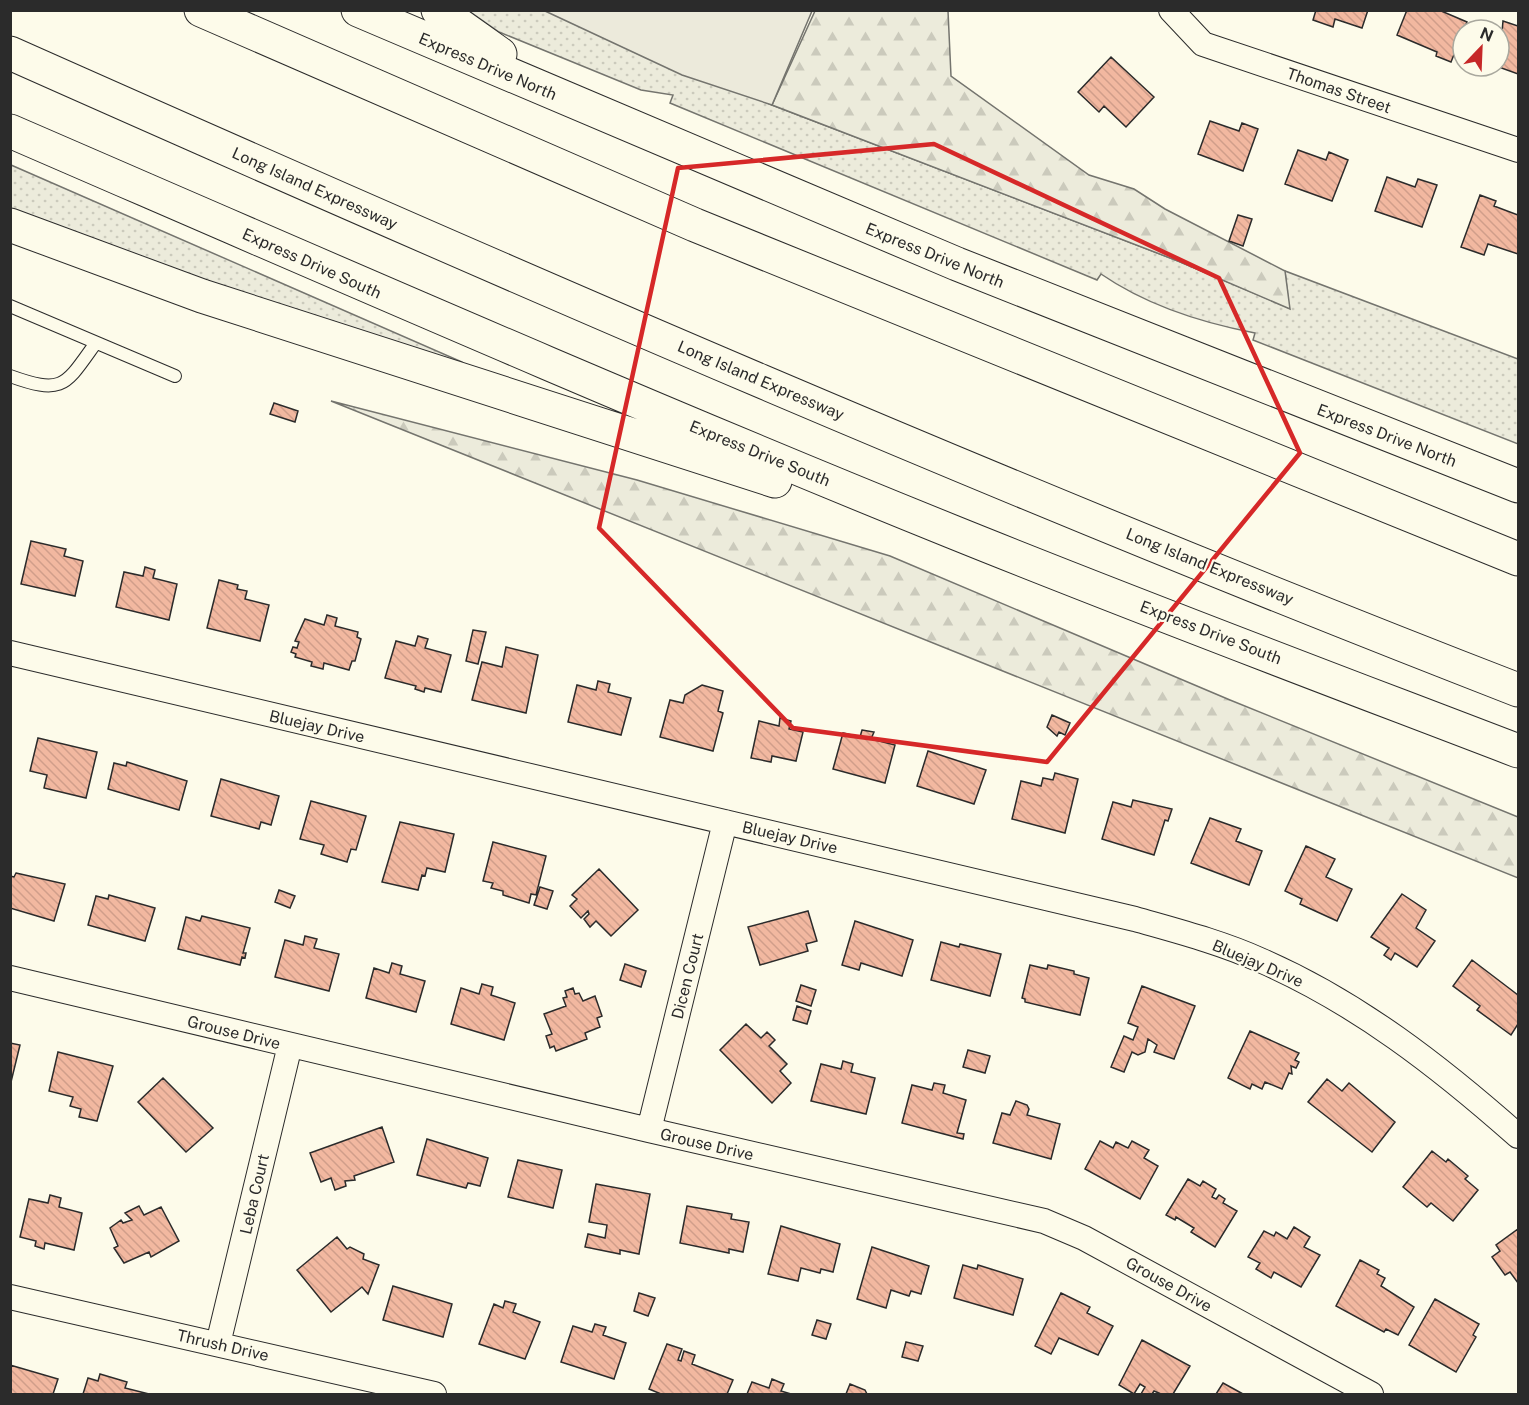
<svg xmlns="http://www.w3.org/2000/svg" width="1529" height="1405" font-family="'Public Sans',sans-serif">
<style>
.green{fill:url(#green-dots);stroke:#74746e;stroke-width:1.5}
.forest{fill:url(#forest-firs);stroke:#74746e;stroke-width:1.5}
.parking{fill:#eceadb;stroke:#74746e;stroke-width:1.5}
.building{fill:url(#building-back-hatch);stroke:#2b2b2b;stroke-width:1.5}
.lines{fill:none;stroke-linecap:round;stroke-linejoin:round}
.lane-casing{stroke:#2b2b2b;stroke-width:14}
.street-casing{stroke:#2b2b2b;stroke-width:26}
.highway-casing{stroke:#2b2b2b;stroke-width:35}
.lane{stroke:#fdfbea;stroke-width:12}
.street{stroke:#fdfbea;stroke-width:24}
.highway{stroke:#fdfbea;stroke-width:33}
.marked{fill:none;stroke:#d62828;stroke-width:4.5;stroke-linejoin:round}
.labels{text-anchor:middle;stroke-width:4.5;stroke-linejoin:round;paint-order:stroke}
.street-label{font-size:16px;fill:#2b2b2b;stroke:#fdfbea}
</style>
<defs>
<pattern id="green-dots" width="8" height="8" patternUnits="userSpaceOnUse" patternTransform="scale(1.5)"><rect width="8" height="8" fill="#ecebdb"/><path d="M2 2h.1M6 6h.1" fill="none" stroke="#cbcabc" stroke-width="1.8" stroke-linecap="round"/></pattern>
<pattern id="forest-firs" width="22" height="20" patternUnits="userSpaceOnUse" patternTransform="scale(1.5)"><rect width="22" height="20" fill="#ecebdb"/><path d="M5 1l3.5 6h-7zM16 11l3.5 6h-7z" fill="#cbcabc"/></pattern>
<pattern id="building-back-hatch" width="6" height="6" patternUnits="userSpaceOnUse" patternTransform="scale(1.5)"><rect width="6" height="6" fill="#f2b8a0"/><path d="M-1 5l2 2M0 0l6 6M5-1l2 2" fill="none" stroke="#d09e8a"/></pattern>
</defs>
<rect width="100%" height="100%" fill="#fdfbea"/>
<path class="green" d="M469 11H549L772 105 1178 261 1289 308 1285 271 1518 359V444L1253 340 1255 333C1203 323 1146 305 1101 274L1097 280 670 103 673 95 641 90 499 32Z
M11 165 462 362 463 369 351 334 11 210Z"/>
<path class="forest" d="M815 11H948L951 76 1089 175 1134 189 1165 209 1285 271 1290 309 1178 261 772 105Z
M331 401 637 480 890 556 1230 700 1518 817V878Z"/>
<path class="parking" d="M545 11H812L772 105 682 75Z"/>
<path class="building" d="M1316 10H1368L1362 28 1335 19 1333 27 1313 20Z
M1407 10H1439L1467 22 1451 62 1436 56 1437 52 1397 35Z
M1503 21 1518 26V74L1496 66H1499Z
M1111 57 1154 97 1126 127 1104 106 1099 112 1078 92Z
M1210 121 1239 131 1242 123 1258 129 1243 171 1198 154Z
M1298 150 1326 160 1329 152 1348 160 1332 201 1285 184Z
M1387 177 1415 187 1418 179 1437 185 1422 227 1375 211Z
M1480 195 1496 201 1494 206 1518 215V254L1488 244 1484 255 1461 247Z
M1238 215 1252 219 1243 246 1229 241Z
M274 403 298 411 295 422 270 414Z
M31 541 66 549 64 556 83 561 75 596 21 584Z
M145 567 155 570 153 578 177 584 169 620 116 607 124 572 143 576Z
M219 580 238 585 237 589 247 591 245 599 269 605 260 641 207 628Z
M327 615 337 618 335 626 358 632 357 637 361 639 355 661H352L349 670 324 663 323 669 311 666 312 662 295 657 296 654 291 652 293 647 297 648 299 642 295 641 305 619 324 625Z
M473 630 486 632 478 664 466 661Z
M418 636 428 639 425 648 451 655 441 692 425 688 424 692 415 689 416 686 385 678 396 641 415 646Z
M506 647 538 655 526 713 472 700 482 662 502 667Z
M598 681 610 684 608 692 631 698 621 735 568 722 577 685 596 690Z
M702 685 723 691 718 711 723 713 713 751 660 737 670 700 683 703 685 695Z
M1052 715 1070 723 1065 735 1059 732 1057 736 1047 727Z
M780 718 791 721 789 729 803 732 796 761 772 756 771 762 751 758 759 721 779 726Z
M862 730 874 732 871 739 895 745 885 783 833 769 843 733 860 737Z
M38 738 97 752 86 798 44 788 47 775 30 771Z
M928 751 986 770 974 804 917 786Z
M127 762 187 781 179 810 108 789 114 763 126 766Z
M1055 773 1078 779 1065 833 1012 819 1021 781 1041 786 1043 778 1053 780Z
M221 779 279 796 271 825 261 822 259 829 211 816Z
M1133 800 1172 809 1168 821 1165 820 1154 855 1102 839 1113 802 1131 807Z
M311 801 366 816 356 850 351 849 347 862 321 854 324 845 300 839Z
M1210 818 1241 829 1236 841 1262 851 1249 885 1191 863Z
M400 822 454 834 445 872 427 868 425 876 422 875 418 890 382 882Z
M493 842 546 856 536 895 531 894 529 903 503 895V891L491 888 493 883 483 881Z
M1306 846 1335 859 1326 877 1352 889 1337 921 1300 904 1302 899 1285 891Z
M599 869 638 910 611 936 596 921 590 927 584 919 589 914 588 911 581 918 570 906 577 899 572 895Z
M16 873 65 884 54 921 10 908V876L14 877Z
M540 887 553 891 547 909 534 905Z
M279 890 295 896 290 908 275 902Z
M1402 894 1426 910 1416 928 1435 941 1417 967 1395 953 1391 960 1384 955 1389 948 1371 937Z
M109 895 155 908 145 941 88 925 96 896 108 899Z
M808 911 817 941 806 944 808 951 760 965 748 927Z
M202 916 250 928 243 953H246L245 958 242 957 240 965 178 949 186 917 200 921Z
M855 921 913 940 902 976 861 963 859 970 842 965Z
M305 936 317 939 314 948 339 954 329 991 275 977 285 940 303 945Z
M941 942 959 947 960 944 1001 954 990 996 931 980Z
M1472 960 1518 995V1024L1511 1035 1477 1010 1480 1006 1453 986Z
M392 963 402 966 400 974 425 981 416 1012 366 998 374 968 389 973Z
M625 964 646 971 641 987 620 980Z
M1030 965 1047 969 1048 965 1074 971V974L1089 978 1080 1015 1025 1002V999L1022 998Z
M482 984 493 987 491 995 515 1003 504 1040 451 1024 461 988 479 994Z
M801 985 816 990 811 1006 796 1001Z
M1142 986 1195 1006 1174 1059 1154 1052 1157 1045 1148 1039 1145 1052 1138 1055 1132 1052 1124 1072 1111 1067 1124 1036 1133 1040 1138 1027 1128 1023Z
M573 988 575 994 579 993 583 1001 595 996 602 1016 597 1018 600 1027 585 1033 587 1039 556 1051 554 1046 550 1048 546 1036 552 1034 544 1014 566 1006 563 998 567 997 565 991Z
M797 1006 811 1011 807 1024 793 1020Z
M746 1024 761 1038 767 1032 775 1040 769 1046 787 1064 780 1071 791 1083 772 1103 720 1050Z
M1250 1031 1299 1053 1295 1060 1299 1062 1296 1068 1291 1066 1292 1074 1289 1073 1282 1089 1265 1082 1262 1089 1252 1084 1250 1089 1228 1078Z
M10 1043 20 1045 11 1082H10Z
M968 1050 990 1056 985 1073 963 1067Z
M58 1052 113 1066 97 1121 79 1117 81 1109 70 1106 73 1097 49 1091Z
M843 1061 853 1064 851 1072 875 1078 866 1114 811 1101 821 1064 841 1069Z
M163 1078 213 1128 186 1152 138 1102Z
M1327 1079 1342 1091 1349 1083 1395 1122 1372 1152 1308 1102Z
M934 1083 945 1085 943 1093 966 1100 957 1133 964 1134 963 1139 902 1123 912 1085 932 1090Z
M1016 1101 1027 1105 1029 1109 1027 1115 1060 1124 1051 1159 993 1143 1002 1113 1010 1115Z
M382 1127 394 1162 354 1176 355 1180 345 1181 346 1186 335 1190 331 1178 321 1182 310 1153Z
M427 1139 488 1158 480 1186 468 1183 466 1188 417 1175Z
M1100 1141 1113 1148 1116 1142 1128 1148 1132 1141 1149 1150 1144 1158 1158 1166 1140 1199 1085 1169Z
M1432 1151 1446 1162 1448 1159 1468 1176 1465 1179 1478 1190 1453 1221 1431 1203 1427 1207 1403 1187Z
M518 1160 562 1170 553 1208 508 1197Z
M1188 1179 1200 1186 1203 1181 1216 1189 1212 1197 1216 1199 1219 1195 1225 1199 1223 1203 1237 1211 1215 1247 1191 1232 1194 1228 1176 1217 1175 1220 1166 1215Z
M596 1184 650 1194 639 1254 620 1250V1254L585 1247 588 1234 605 1238 607 1225 589 1222Z
M50 1195 61 1198 59 1207 82 1213 74 1250 45 1243 44 1249 35 1246 36 1241 20 1237 29 1199 48 1203Z
M139 1206 144 1215 161 1207 179 1241 151 1257 149 1252 124 1263 114 1248 118 1246 110 1228 121 1220 123 1223 132 1220 125 1213Z
M687 1206 732 1214 731 1219 749 1222 743 1252 729 1249V1253L680 1243Z
M781 1226 840 1244 833 1272 821 1269 820 1273 801 1268 798 1281 768 1274Z
M1294 1227 1310 1237 1304 1247 1320 1255 1301 1287 1274 1272 1271 1278 1256 1269 1260 1263 1248 1257 1264 1231 1274 1236 1276 1232 1287 1239Z
M1518 1229V1283L1510 1272 1505 1275 1492 1257 1500 1251 1496 1245Z
M337 1237 347 1249 350 1247 364 1254 363 1259 379 1265 368 1294 362 1287 331 1312 297 1270Z
M872 1247 929 1266 921 1294 911 1291 909 1296 891 1290 886 1308 857 1299Z
M1360 1260 1379 1270 1377 1274 1385 1278 1381 1286 1414 1307 1398 1335 1386 1329 1384 1332 1336 1306Z
M963 1265 977 1269 978 1265 1023 1279 1013 1315 954 1298Z
M393 1286 452 1304 443 1337 383 1320Z
M639 1293 655 1298 648 1316 634 1311Z
M1061 1293 1090 1307 1087 1313 1113 1326 1098 1355 1059 1338 1051 1354 1035 1346Z
M1435 1299 1479 1324 1473 1335 1476 1337 1456 1372 1409 1345Z
M505 1301 516 1304 513 1312 540 1322 525 1359 479 1344 494 1304 503 1308Z
M817 1320 831 1324 826 1339 812 1335Z
M595 1324 606 1327 603 1335 626 1343 614 1379 561 1362 573 1326 592 1332Z
M1142 1340 1190 1366 1173 1394H1161L1154 1391 1152 1394H1141L1145 1387 1140 1384 1134 1394 1119 1385Z
M906 1342 923 1346 918 1361 902 1357Z
M667 1344 682 1349 678 1360 681 1361 684 1351 695 1355 692 1364 733 1380 727 1394H661L649 1389Z
M10 1365 58 1379 53 1394H10Z
M100 1374 127 1382 125 1388 149 1394H83L88 1378 98 1381Z
M772 1379 784 1384 781 1391 791 1394H747L752 1382 769 1388Z
M1223 1383 1243 1394H1216Z
M850 1384 865 1390 867 1394H846Z"/>
<g class="lines">
<defs>
<path id="lane" d="M10 306 175 376
M10 376C63 395 65 386 95 344"/>
<path id="street" d="M1171 10 1203 44 1518 150
M10 653 1135 919C1177 931 1220 942 1260 960 1357 1002 1440 1067 1518 1136
M10 978 649 1130 1044 1221 1084 1238 1371 1394
M649 1130 725 822
M10 1297 434 1394
M218 1344 290 1045"/>
<path id="highway" d="M201 10 695 225 1518 559
M358 10 957 264 1518 486
M438 10 500 54
M10 53C509 275 1010 493 1518 690
M10 131C324 267 636 404 953 532 1141 608 1330 679 1518 751
M10 225 202 296 775 481"/>
</defs>
<use href="#lane" class="lane-casing"/>
<use href="#street" class="street-casing"/>
<use href="#highway" class="highway-casing"/>
<use href="#lane" class="lane"/>
<use href="#street" class="street"/>
<use href="#highway" class="highway"/>
</g>
<path class="marked" d="M934 144 1219 278 1300 453 1047 762 793 728 599 528 678 168Z"/>
<g class="labels">
<g class="street-label">
<text transform="translate(488 66) rotate(23)" y="6">Express Drive North</text>
<text transform="translate(1339 90) rotate(19)" y="6">Thomas Street</text>
<text transform="translate(315 188) rotate(24)" y="6">Long Island Expressway</text>
<text transform="translate(935 255) rotate(22)" y="6">Express Drive North</text>
<text transform="translate(312 263) rotate(24)" y="6">Express Drive South</text>
<text transform="translate(761 380) rotate(23)" y="6">Long Island Expressway</text>
<text transform="translate(1387 435) rotate(21)" y="6">Express Drive North</text>
<text transform="translate(760 453) rotate(22)" y="6">Express Drive South</text>
<text transform="translate(1210 566) rotate(22)" y="6">Long Island Expressway</text>
<text transform="translate(1211 632) rotate(21)" y="6">Express Drive South</text>
<text transform="translate(317 726) rotate(13)" y="6">Bluejay Drive</text>
<text transform="translate(790 837) rotate(13)" y="6">Bluejay Drive</text>
<text transform="translate(1258 963) rotate(23)" y="6">Bluejay Drive</text>
<text transform="translate(687 976) rotate(-76)" y="6">Dicen Court</text>
<text transform="translate(234 1032) rotate(14)" y="6">Grouse Drive</text>
<text transform="translate(707 1144) rotate(13)" y="6">Grouse Drive</text>
<text transform="translate(254 1194) rotate(-77)" y="6">Leba Court</text>
<text transform="translate(1169 1284) rotate(29)" y="6">Grouse Drive</text>
<text transform="translate(223 1345) rotate(13)" y="6">Thrush Drive</text>
</g>
</g>
<rect width="1529" height="1405" fill="none" stroke="#2b2b2b" stroke-width="24"/>
<g transform="translate(1481 48) rotate(23)"><circle r="28" fill="#fdfbea" stroke="#a9a89e" stroke-width="1.5"/>
<path d="M0-4.5L10 22L0 15L-10 22Z" fill="#c62828"/>
<text y="-9" font-size="16" font-weight="bold" text-anchor="middle" fill="#2b2b2b">N</text>
</g>
</svg>
